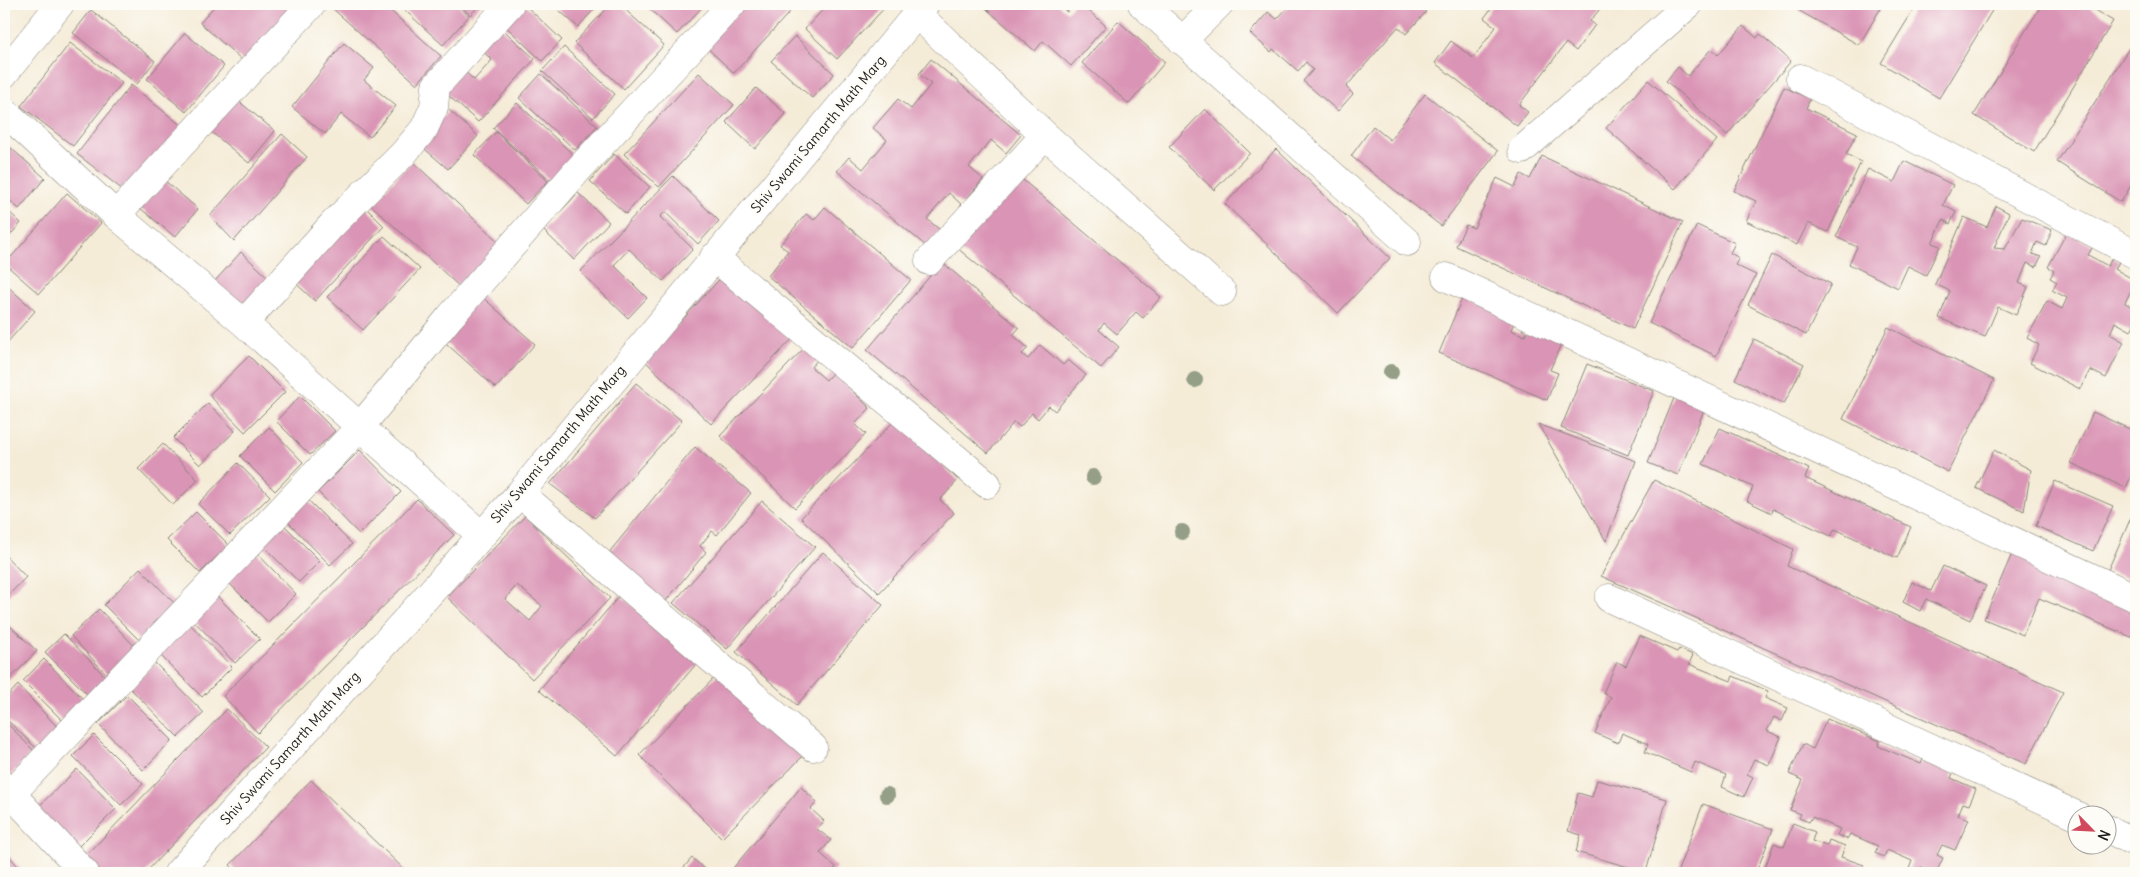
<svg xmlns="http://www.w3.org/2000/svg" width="2140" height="877" font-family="Delius,sans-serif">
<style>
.building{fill:#da94b5;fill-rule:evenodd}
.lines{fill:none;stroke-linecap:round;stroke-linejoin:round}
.minor-casing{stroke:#88847a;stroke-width:29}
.minor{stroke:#fff;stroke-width:28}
.tree{fill:#959f87}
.labels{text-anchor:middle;stroke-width:5;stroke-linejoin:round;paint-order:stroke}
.street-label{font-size:14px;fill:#1c1c1c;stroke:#fdfcf7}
</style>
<rect width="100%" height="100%" fill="#fdfcf7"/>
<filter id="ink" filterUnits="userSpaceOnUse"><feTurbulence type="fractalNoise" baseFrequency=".02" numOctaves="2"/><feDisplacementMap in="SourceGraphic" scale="10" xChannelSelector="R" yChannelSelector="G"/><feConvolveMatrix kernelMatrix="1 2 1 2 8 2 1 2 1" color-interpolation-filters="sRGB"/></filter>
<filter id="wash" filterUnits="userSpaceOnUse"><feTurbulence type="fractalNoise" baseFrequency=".0096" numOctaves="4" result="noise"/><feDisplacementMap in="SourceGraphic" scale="20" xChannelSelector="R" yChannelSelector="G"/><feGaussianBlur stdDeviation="1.12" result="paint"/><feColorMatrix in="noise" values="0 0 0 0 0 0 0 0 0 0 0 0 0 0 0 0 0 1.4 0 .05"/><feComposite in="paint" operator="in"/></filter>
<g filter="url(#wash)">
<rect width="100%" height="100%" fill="#f5ecd8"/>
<g id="blocks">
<path class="building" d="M216 4H304L249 66 200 23Z
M336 4H383L441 56 417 84 332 8Z
M398 4H456L469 16 443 45Z
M459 4H481L470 15Z
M517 4H524L562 40 542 61 500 21Z
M552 4H599L578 27Z
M611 4H619L664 45 624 89 574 43Z
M644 4H705L677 34Z
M740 4H797L734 73 703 44Z
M828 4H888L837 59 805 29Z
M981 4H1057L1067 12 1074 4H1081L1106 26 1071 66 1043 41 1035 51Z
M1291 4H1416L1426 12 1406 34 1398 27 1346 87 1353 94 1338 111 1303 81 1313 70 1306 62 1298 71 1273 49 1271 52 1250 33 1268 12 1277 19Z
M1495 4H1604L1590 21 1595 25 1576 51 1566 43 1519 105 1528 112 1517 126 1435 63 1451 41 1473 58 1496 27 1484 18Z
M1802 4H1883L1859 45 1798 10Z
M1917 4H1996L1939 98 1881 63Z
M2042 4H2084L2113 21 2034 152 1974 115Z
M91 10 155 61 137 84 73 33Z
M1118 21 1165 62 1129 104 1082 63Z
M498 25 535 59 478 122 441 89 461 68 474 80 492 60 478 47Z
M1743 26 1757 38 1760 34 1791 61 1727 135 1666 81 1678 67 1688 76 1711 49 1718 55Z
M185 33 224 66 186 112 147 79Z
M795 36 834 74 812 98 771 61Z
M2136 37V177L2121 202 2057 162Z
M70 43 122 83 73 146 21 106Z
M344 43 374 68 364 80 396 106 370 137 341 114 325 134 292 107Z
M564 47 615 94 593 118 542 71Z
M931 59 1021 135 1006 153 991 140 969 167 983 179 962 205 949 193 927 219 940 230 927 247 837 171 849 157 863 169 887 140 873 128 898 99 911 109 931 84 919 74Z
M699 73 734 105 659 187 624 154Z
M541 74 597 126 575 150 519 98Z
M1648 80 1717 140 1675 189 1606 128Z
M131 85 182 126 128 194 77 154Z
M1784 87 1810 99 1806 108 1857 133 1846 154 1861 162 1828 232 1808 223 1797 245 1746 221 1756 201 1734 191Z
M756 88 786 114 755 149 726 122Z
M1425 94 1498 151 1441 226 1351 156 1373 126 1390 140Z
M236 99 275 131 249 163 210 131Z
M517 103 576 157 552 182 493 128Z
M1205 109 1250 153 1214 190 1169 147Z
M449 110 478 136 448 169 419 144Z
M496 132 548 181 526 204 474 155Z
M282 134 307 157 234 241 210 216Z
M4 142 45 178 19 209 4 195Z
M1276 149 1390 258 1338 313 1225 204Z
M614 154 650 187 626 214 590 181Z
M1542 156 1683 222 1633 329 1456 246 1466 225 1474 228 1497 178 1515 187 1521 174 1530 179Z
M412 161 503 246 462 289 371 205Z
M1904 161 1953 185 1943 205 1956 212 1950 224 1943 220 1932 243 1940 246 1926 275 1908 266 1898 288 1849 264 1857 247 1836 237 1868 169 1894 182Z
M1017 175 1161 297 1143 318 1136 312 1117 334 1104 323 1099 330 1119 347 1101 368 956 247Z
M673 176 719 221 698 244 665 212 660 217 693 249 663 281 629 249 614 265 647 298 628 318 580 272Z
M164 180 198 209 175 237 140 208Z
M67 193 101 223 39 294 5 264Z
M578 193 609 222 574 260 543 230Z
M362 204 384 226 315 301 292 280Z
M1996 206 2009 213 1994 248 2005 249 2022 218 2052 230 2046 246 2037 242 2032 254 2041 257 2036 267 2027 263 2019 283 2028 287 2016 315 1998 307 1985 337 1939 318 1950 291 1935 284 1964 217 1987 227Z
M4 207 21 223 4 242Z
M825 207 911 280 853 348 768 276 788 251 780 245 806 214 814 220Z
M1697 225 1735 243 1730 253 1739 258 1735 265 1756 275 1716 356 1649 323Z
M2067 232 2093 246 2088 255 2108 266 2112 258 2119 262 2115 269 2136 281V296L2130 292 2125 303 2136 309V320L2131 331 2115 322 2110 334 2124 342 2106 378 2090 370 2080 389 2030 363 2039 345 2027 338 2047 301 2062 309 2067 298 2052 290 2057 282 2050 278 2054 271 2048 267Z
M384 236 420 269 363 330 327 297Z
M241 252 271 280 245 309 215 281Z
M1772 255 1831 284 1806 335 1748 305Z
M942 262 1019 328 1013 335 1028 348 1022 354 1028 359 1040 345 1063 365 1068 360 1086 375 1055 411 1049 406 1038 419 1032 413 1020 427 1014 422 988 453 867 350Z
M725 273 796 335 711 424 645 361Z
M4 283 35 311 6 344 4 341Z
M479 294 535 344 496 388 440 338Z
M1463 296 1515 319 1511 330 1525 336 1527 332 1522 330 1525 323 1563 339 1550 370 1558 373 1547 400 1439 353Z
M1888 327 1994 380 1948 472 1843 419Z
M1754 339 1804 364 1784 404 1735 379Z
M808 344 821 356 811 367 826 380 833 372 870 408 855 424 866 434 795 508 720 436Z
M249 356 285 392 245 432 209 395Z
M1587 364 1654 391 1628 455 1561 428Z
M636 383 682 421 595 518 550 484Z
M1678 388 1708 400 1678 475 1648 463Z
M300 396 335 431 310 455 276 421Z
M208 403 235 431 200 465 173 438Z
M2093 412 2136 432V464L2126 488 2071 463Z
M895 420 958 480 940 500 954 513 879 593 801 518Z
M1538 424 1636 461 1606 541Z
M269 427 303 462 275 491 240 456Z
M1720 428 1809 469 1805 478 1911 527 1897 558 1835 529 1831 536 1773 509 1772 513 1747 501 1753 487 1703 464Z
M163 444 198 480 173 505 138 469Z
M695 447 751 493 717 535 712 531 700 546 706 552 665 602 607 555Z
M360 450 401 492 359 534 318 492Z
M1994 450 2031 470 2024 511 1976 488Z
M238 463 270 496 230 535 198 504Z
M1654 480 1793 549 1787 566 2063 692 2026 764 1601 576Z
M2055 481 2113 506 2093 551 2036 526Z
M305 497 352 544 330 565 284 518Z
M417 499 454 535 258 733 223 696Z
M762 501 815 547 727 649 673 603Z
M2136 506V583L2108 570Z
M196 512 229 545 200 573 167 540Z
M525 516 610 598 532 679 447 597ZM517 585 542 606 530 621 505 599Z
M278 519 320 561 299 582 257 540Z
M252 548 296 594 268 622 223 577Z
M2014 549 2136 601V639L2039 598 2023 635 1984 619Z
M823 552 883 605 797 705 736 652Z
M4 554 26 577 4 600Z
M1943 566 1986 586 1970 620 1926 599 1920 611 1903 602 1912 582 1931 591Z
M140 568 175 604 139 640 104 605Z
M209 588 260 639 235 663 185 612Z
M620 595 698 662 617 756 539 690Z
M99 609 141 653 112 680 71 636Z
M183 617 232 667 202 697 152 647Z
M8 624 37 651 4 685V628Z
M64 634 109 680 91 698 45 652Z
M1640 636 1677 652 1679 649 1693 655 1689 664 1731 681 1733 676 1768 691 1765 698 1788 708 1782 721 1774 717 1767 731 1781 737 1769 765 1754 759 1747 774 1753 777 1744 797 1722 787 1726 775 1695 762 1691 772 1645 752 1648 744 1622 733 1618 743 1595 733 1611 697 1603 693 1617 662 1626 666Z
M44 659 86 702 65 723 23 681Z
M155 663 204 713 178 737 130 688Z
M719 673 803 756 722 838 639 755Z
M18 685 60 730 38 750 4 717V700Z
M127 695 172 740 143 770 98 724Z
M227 709 266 747 145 873H94L81 861Z
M1827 719 1880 741 1878 746 1921 764 1923 759 1953 773 1951 778 1976 789 1969 805 1963 803 1958 815 1969 819 1955 850 1942 845 1937 855 1943 858 1936 873 1921 867 1918 873 1909 869 1912 861 1887 850 1884 857 1875 853 1878 846 1850 834 1847 839 1837 835 1840 829 1812 817 1809 822 1799 818 1801 814 1790 810 1803 780 1789 774 1803 744 1813 749Z
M4 720 34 751 4 782Z
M94 735 143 784 121 805 73 756Z
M77 769 116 809 76 849 36 809Z
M311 780 408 873H238L230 865Z
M1597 780 1667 799 1646 872 1576 852 1581 835 1568 831 1578 793 1592 797Z
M801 787 817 802 811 809 824 821 817 829 831 840 820 853 836 867 831 873H729Z
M1703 804 1773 829 1756 873H1677Z
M1793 823 1815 832 1812 841 1827 846 1829 840 1845 846 1841 857 1864 865 1861 873H1763L1774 843 1784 847Z
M4 850 22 871 19 873H4Z
M692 858 710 873H679Z"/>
</g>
</g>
<g filter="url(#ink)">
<use href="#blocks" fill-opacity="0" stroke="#88847a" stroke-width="1"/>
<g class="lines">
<defs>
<path id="minor" d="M1142 4 1407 242
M917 14 1045 135 1222 292
M1182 41 1219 4
M4 74 60 4
M1800 78 2136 255
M4 111 116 215 244 323 481 535
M1522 150 1689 4
M116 215 312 4
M714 257 987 484
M929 261 1045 135
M1446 277 2136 598
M244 323 332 225 403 154 424 129 434 107 436 86 510 4
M520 493 813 747
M1609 598 2078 816
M4 786 85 873
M12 793 360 427 450 317 577 171 732 4
M2108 829 2136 843
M178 873 520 493 925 4"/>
</defs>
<use href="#minor" class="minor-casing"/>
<use href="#minor" class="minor"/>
</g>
<g class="tree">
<circle cx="1391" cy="372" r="8"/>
<circle cx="1195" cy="380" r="8"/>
<circle cx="1093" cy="477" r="8"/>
<circle cx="1182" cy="532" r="8"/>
<circle cx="887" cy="795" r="8"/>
</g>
</g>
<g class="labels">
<g class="street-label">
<text transform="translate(818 134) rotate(-50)" y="5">Shiv Swami Samarth Math Marg</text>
<text transform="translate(558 444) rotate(-50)" y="5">Shiv Swami Samarth Math Marg</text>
<text transform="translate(290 748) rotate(-48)" y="5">Shiv Swami Samarth Math Marg</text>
</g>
</g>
<rect width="2140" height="877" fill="none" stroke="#fdfcf7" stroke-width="20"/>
<g transform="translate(2092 830) rotate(114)"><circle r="24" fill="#fdfcf7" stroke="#a3a29f"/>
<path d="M0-4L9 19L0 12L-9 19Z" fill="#d1495b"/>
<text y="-8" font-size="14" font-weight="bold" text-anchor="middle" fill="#1c1c1c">N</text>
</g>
</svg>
